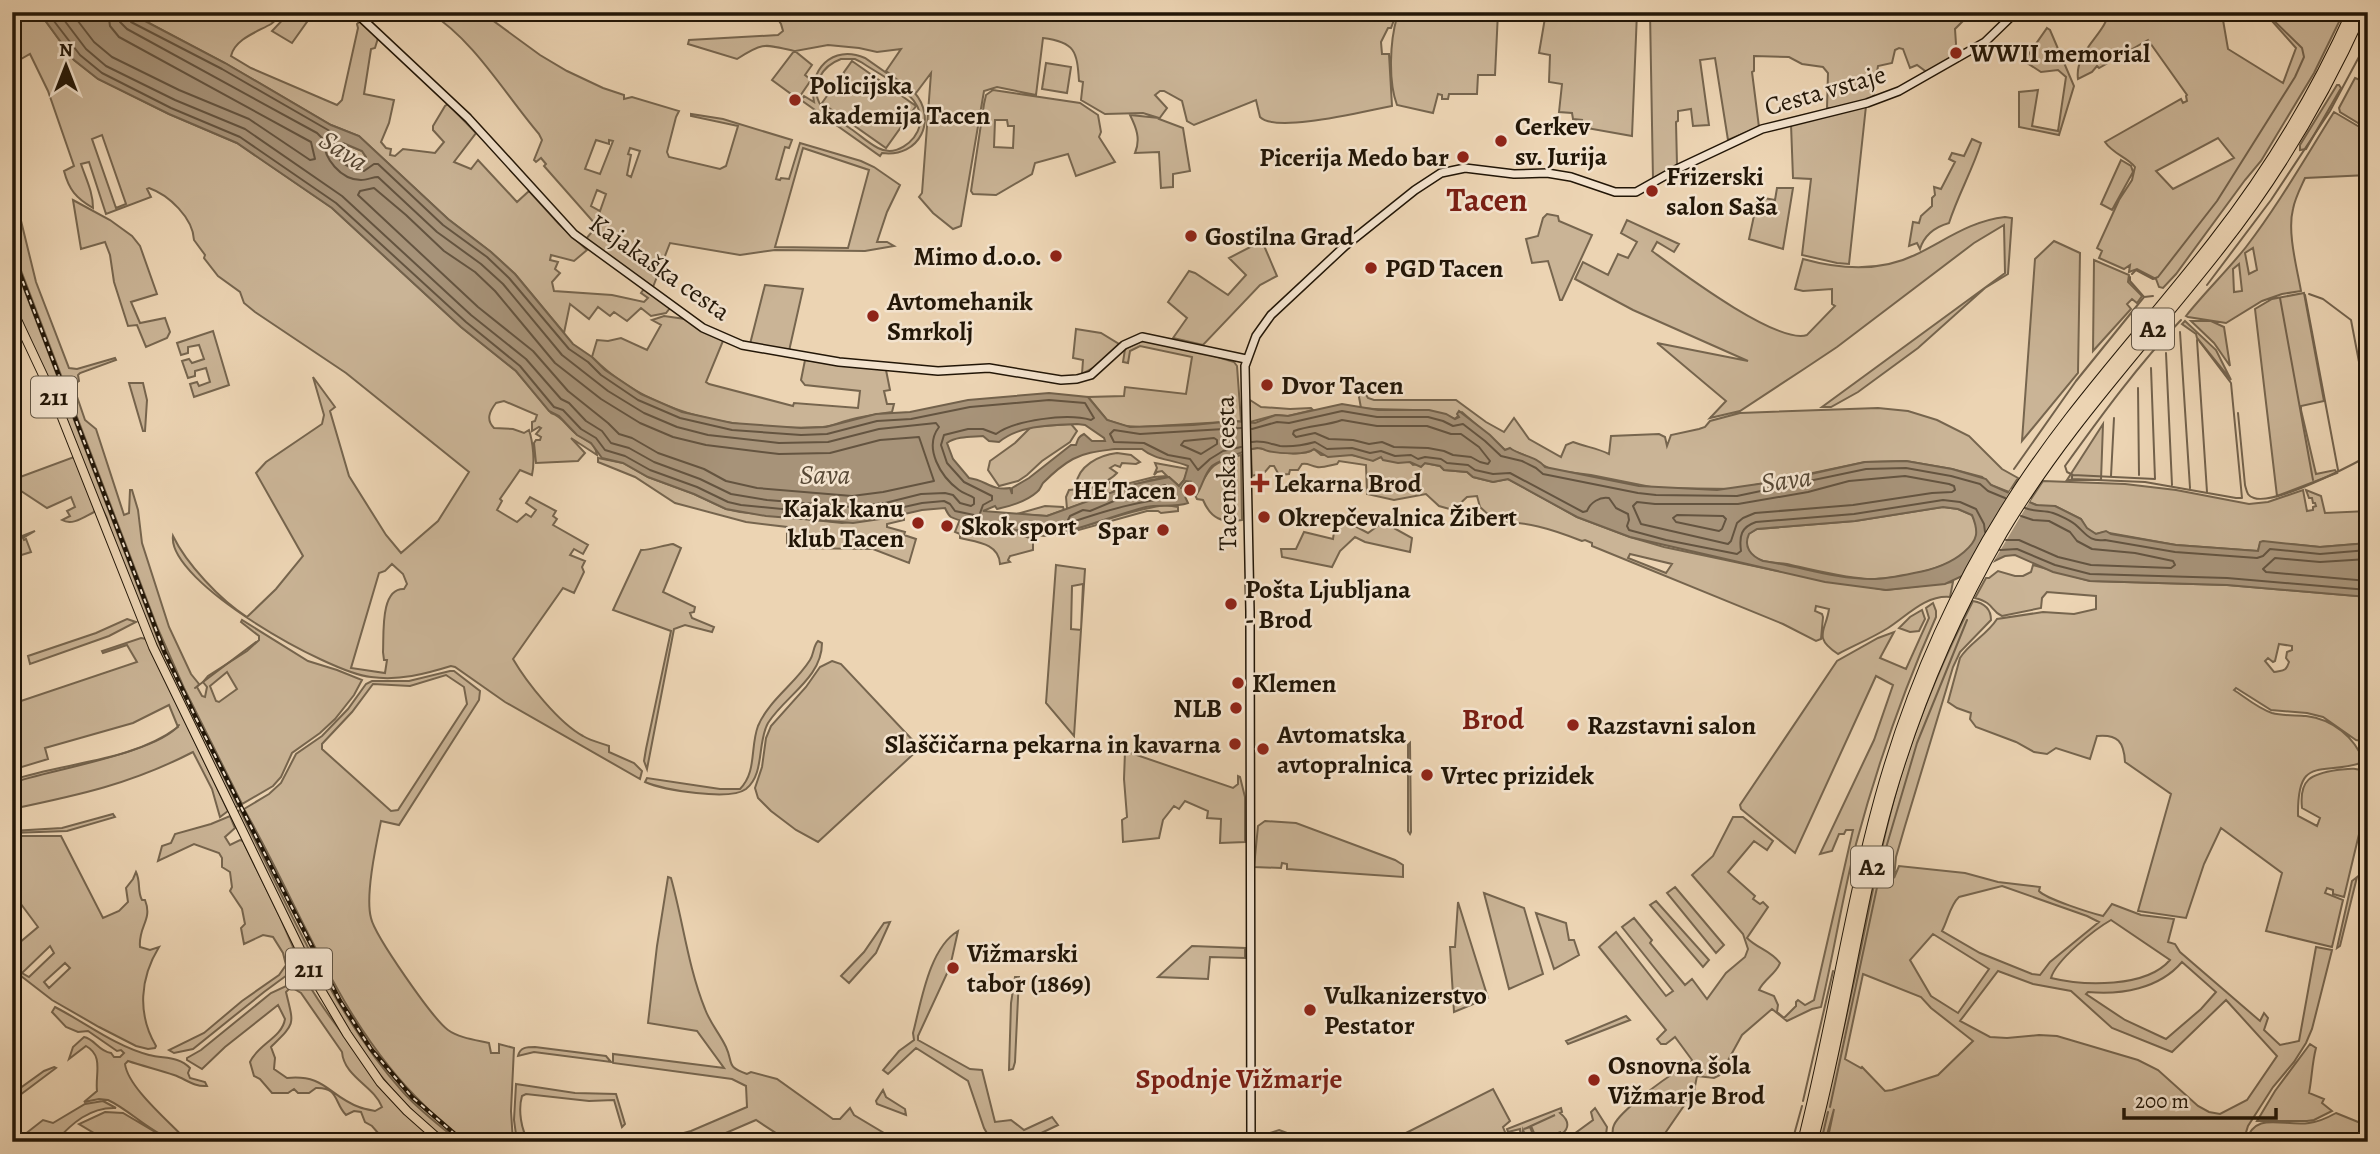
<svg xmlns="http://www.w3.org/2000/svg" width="2380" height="1154" font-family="Alegreya,serif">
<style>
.green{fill:#cab496;stroke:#76654e;stroke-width:2;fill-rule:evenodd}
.water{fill:#a79379;stroke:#72614b;stroke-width:2;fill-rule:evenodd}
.pier{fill:#ecd4b3}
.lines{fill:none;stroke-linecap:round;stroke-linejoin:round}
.shore{stroke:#645440;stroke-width:2}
.stream{stroke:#72614b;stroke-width:2}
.river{stroke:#a79379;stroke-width:9}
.secondary-casing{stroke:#221607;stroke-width:10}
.primary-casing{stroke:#221607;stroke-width:10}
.highway-casing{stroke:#221607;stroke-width:12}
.secondary{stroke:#f3e3ce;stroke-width:7}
.primary{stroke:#ecd4b3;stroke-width:8}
.highway{stroke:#ecd4b3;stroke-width:10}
.rail-casing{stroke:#221607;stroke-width:4.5}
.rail{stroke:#f3e3ce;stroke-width:2;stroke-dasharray:5;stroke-linecap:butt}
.poi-dot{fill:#8f2418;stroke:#f3e3ce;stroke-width:2.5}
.labels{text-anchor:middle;stroke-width:5;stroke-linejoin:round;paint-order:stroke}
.shield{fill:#f3e3ce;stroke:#615443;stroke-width:2}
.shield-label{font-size:24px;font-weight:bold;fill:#221607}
.poi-label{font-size:26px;font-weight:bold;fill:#221607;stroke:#f3e3ce;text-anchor:start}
.street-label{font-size:26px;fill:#221607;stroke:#f3e3ce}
.water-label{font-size:28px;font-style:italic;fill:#574835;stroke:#f3e3ce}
.neighbourhood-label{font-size:28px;font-weight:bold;fill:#7a1f14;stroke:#f3e3ce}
.quarter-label{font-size:30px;font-weight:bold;fill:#7a1f14;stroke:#f3e3ce}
.district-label{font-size:33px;font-weight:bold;fill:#7a1f14;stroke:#f3e3ce}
</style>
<rect width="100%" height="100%" fill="#ecd4b3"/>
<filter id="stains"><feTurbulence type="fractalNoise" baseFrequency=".00286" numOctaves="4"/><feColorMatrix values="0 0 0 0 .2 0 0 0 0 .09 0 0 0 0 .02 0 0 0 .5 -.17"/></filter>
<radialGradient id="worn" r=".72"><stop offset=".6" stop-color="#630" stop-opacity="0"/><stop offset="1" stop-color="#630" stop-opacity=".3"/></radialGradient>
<path class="green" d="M12 12H39L74 60 98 79 169 114 237 143 332 208 461 327 516 371 551 413C564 417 567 428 578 435 587 442 595 442 597 455L571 438 585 453 578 461 536 463 534 443 536 440H540L541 437 536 434 541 428 539 427 532 431V422L535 421 537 415 504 401 496 403C489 412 486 420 494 428L513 429 524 433 529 430C533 442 535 462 532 475L520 470 500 499 502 501 497 510 517 522 526 514 531 517 536 510 526 503 530 497 556 511 553 516 557 519 553 525 588 545 583 554 574 549 570 555 585 561 582 567 584 572 574 593 563 588 513 659C527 683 559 723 583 736 591 741 601 743 609 746V752L634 763 642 771 640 779 505 702 455 667 451 666C425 674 399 681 371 677 329 673 167 582 173 536 186 563 220 600 247 617L276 589 303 556 256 473 266 462 322 424 324 415 313 377 335 407 330 411 349 476 386 535 401 553 438 521 469 472 346 373 255 312 244 303 240 292 218 276 204 258 205 255 194 240C193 218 169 195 149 188L147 189 151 197 106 214 89 162 81 164C86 179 93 192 93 208 76 198 69 190 64 171L74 166 48 91 30 54 21 59 12 46ZM102 135 126 204 116 208 92 139ZM392 564 403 574 407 584 404 589C380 588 384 634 383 652L384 660H387L385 673 351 668 379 573 385 571Z
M128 12H284C280 16 275 21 271 24 257 32 235 39 231 56L251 68 337 105 342 100 358 28 357 24 360 21 378 38 375 48 371 49 364 94 394 100 389 123 381 142 386 148 391 149 390 155 395 156 403 149 435 153 444 142 433 130V126L445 106 448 104 476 133 454 162 471 169 478 160 517 202 529 191 559 224 587 250 574 261 551 255 550 260 558 262 555 269 560 273 552 282 554 291 612 295 644 302 648 298 641 293 644 289 670 308 666 313 651 316 641 308 627 321 614 312 610 316 598 307 589 319 570 304 564 333 515 274 491 252 448 219 359 136 331 125 225 63Z
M290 12H303L309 19 292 43 272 31Z
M429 12H473L488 17 540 55 567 71 603 88 624 95V99L632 97 679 111 676 117 667 152 669 157 720 169 726 166 738 126 691 116V114L723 119 792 140 789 148 785 147 776 179 780 180 781 178 789 179 800 143 861 161 874 167 900 185 887 212 877 242H887L894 246 865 251 775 250 740 255 670 243 653 287 585 240 597 226 544 166 546 164 541 158 536 162 534 160 542 140 539 134C504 93 475 41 429 12ZM596 140 609 144V140L613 141 600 174 585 169ZM630 148 640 151 631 177 627 175 631 155 628 154ZM803 148 869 170 848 248 775 247ZM597 190 606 194 600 211 591 206Z
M723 12H1397L1391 28H1388L1381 42 1382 54H1389L1392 106C1369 110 1276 134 1260 117L1256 100 1194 125 1187 121 1182 101 1164 91H1160L1155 95 1167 108 1159 119 1183 128 1190 171 1173 174V187L1161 188 1159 152 1135 153C1141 139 1136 127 1130 115L1159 118 1143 113 1105 114 1081 100 1083 82 1079 81C1077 51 1075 42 1043 38L1036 95 997 87 984 91 961 226 953 229 933 213 919 197 922 193 931 73 916 93 914 92C938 119 920 158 882 153L880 156 801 100 804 96 814 102C808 70 832 44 865 58L908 88 886 71 901 49 877 52 859 48 828 45 795 51 812 65 805 75 811 80 798 99 772 80 794 51C764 44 763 42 737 59L688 44 689 40 778 35 783 31 781 24 774 13ZM841 59H855L861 62C881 76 927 96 920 125 915 143 895 157 878 148 868 143 860 135 851 129 842 122 827 116 821 106 809 86 822 66 841 59Z
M1411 12H1498L1495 75H1478L1477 94H1449L1448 99H1442V95L1438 94 1433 113 1397 105C1388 81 1390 41 1397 17L1419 20V18L1412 16Z
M1546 12H1637L1632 136 1581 127 1582 120 1573 119 1572 113 1559 112 1562 84 1549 82 1550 55 1539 53Z
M1650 12H1972L1955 29 1956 44 1951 60 1928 73 1917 65 1910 68 1903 49 1899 48 1895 50 1892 63 1878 66 1873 98 1834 108H1827L1828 73 1823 67 1802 64 1789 57 1754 56V71L1752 72 1759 127 1728 140 1715 58 1700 60 1709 125 1693 126 1691 109 1678 111V121L1676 122 1677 165 1653 180Z
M2108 12H2242L2237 17 2223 20 2228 49 2283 83 2296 48 2272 21 2259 12H2341L2339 22 2314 73 2261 161 2245 180 2176 274 2163 288 2159 287 2156 279 2137 269 2129 272 2130 265 2124 269 2099 258 2102 251 2097 248 2119 200 2132 180 2135 167C2127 157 2113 154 2105 142L2181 99 2183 103 2187 101 2186 96 2187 95 2148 40 2099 68 2097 66 2092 72 2078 79C2074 51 2108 32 2108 12ZM2218 138 2234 158 2173 189 2156 171Z
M2047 28 2050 30 2074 86 2059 135 2019 127V92L2038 90 2032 126 2058 131 2066 77 2058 70 2041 72 2024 61Z
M852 61 916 106 886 148 822 103Z
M1046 63 1071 67 1067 93 1042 89Z
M2355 78 2368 83V129L2340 112 2339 108Z
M2337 85H2339L2341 88 2306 149 2300 150V145Z
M993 90 1080 103 1098 115 1101 132 1099 137 1115 162 1076 176 1068 154 1035 163 1032 174 996 195 973 194 971 191 984 104 986 95ZM995 120H1007L1008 126H1014L1013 148 994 147Z
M1866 106 1849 264 1837 263 1802 255 1811 179 1793 178 1791 124Z
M2334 112 2368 132V175L2305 178C2301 187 2295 198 2293 209 2287 232 2297 268 2301 291L2282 294 2262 301 2226 323 2188 317 2186 316C2205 292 2227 271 2246 247 2279 204 2305 158 2334 112ZM2253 248 2257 270 2249 274 2245 253ZM2239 264 2242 291 2234 292 2233 269Z
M1972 139 1981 143C1972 171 1958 195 1949 223 1935 227 1924 236 1920 249L1917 243 1909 246 1913 222 1919 223 1921 216 1932 206V198L1935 195 1934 187 1941 189 1955 162 1949 159 1952 153 1964 156Z
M343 143 362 151 366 157 365 163 359 164 346 156 340 146Z
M2121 160 2131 166 2133 172 2112 210 2101 204Z
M12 184 36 282 69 368 77 369 115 358 116 360 80 373 78 375 79 381 73 385 85 420 96 429 124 515 129 513 130 490H132L138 510 142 543 169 627 191 674 199 684 197 687 202 696 205 697 207 687 203 682 208 676 247 651 259 640V636L241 622 242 620 308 661 337 670 362 680 354 695 335 719 320 733 292 753 281 777 273 786 242 804 184 688 158 629 12 247ZM227 672 237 689 219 702 216 701 210 686Z
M1777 188H1793L1783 249 1749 239 1758 197 1775 200Z
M73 200 110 220 132 236 140 246 157 294 131 302 140 323 165 318 170 332 167 338 146 347 137 325 128 326 114 282 110 255 105 242 81 249Z
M1547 214 1558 216 1559 221 1592 235 1562 300H1560L1548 261 1532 263 1526 239 1538 236 1543 218Z
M2005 217 2012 218 2008 274 1985 288 1918 348 1858 392 1831 407H1822L2005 273 2004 225 1974 243 1837 347 1804 369 1740 411 1710 418 1726 401 1657 343 1748 361 1633 310 1575 279 1583 262 1608 275 1618 254 1628 258 1637 242 1621 233 1627 220 1679 244 1674 252 1657 242 1652 251C1678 270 1777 345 1807 335L1835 306 1832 304V289L1803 291 1795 289 1803 259C1839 269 1880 272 1915 255 1946 240 1970 221 2005 217Z
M1262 241 1277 276 1260 285 1203 345 1173 338 1187 318 1168 302 1189 271 1195 273 1228 295 1246 275 1229 258Z
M2054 241 2080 253 2078 373 2022 441 2035 259Z
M2094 260 2129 275 2128 282 2142 296 2137 303 2132 299 2127 304 2131 309 2093 351Z
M16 268 162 650 238 806 235 808 159 652 114 544 107 518 97 498 49 381 12 302V272Z
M765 285 803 289 789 351 750 344Z
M2304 293 2324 401 2301 406V410L2316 474 2335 470 2337 473 2277 496 2255 309 2272 299Z
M664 316 685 319 723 341 706 382 709 384 793 406 794 403 858 408 860 391 805 385 801 380 805 360 886 370 890 390 884 391 887 404H894L892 412C877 414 863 416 849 420 841 422 832 426 823 427 741 431 653 418 592 357L597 340 608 341 621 338 647 350 661 325 652 320Z
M2185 321 2216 350 2231 380 2197 338 2196 334 2182 324Z
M2191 321H2211L2224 327 2230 366 2214 343Z
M1076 329 1101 333 1119 344 1097 366 1082 374 1083 360 1073 358Z
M213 331 229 385 194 397 190 384 197 382 199 386 210 382 206 368 195 371V376L188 378 182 361 189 359 192 363 204 359 199 345 188 347V353L181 355 177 343Z
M1144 340 1201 352 1234 362 1237 366 1241 421 1140 427 1125 426 1107 420 1088 397 1124 396 1125 387 1186 394 1192 357 1140 346 1130 351 1128 363 1123 362 1125 349Z
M129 383H143L147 400 145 431H143Z
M1360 385 1368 398 1374 400H1456L1486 422 1504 432 1514 418 1529 439 1561 457 1566 445 1573 442C1586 447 1597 448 1609 454L1611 436 1659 434 1665 437 1667 446 1671 435 1699 429 1705 427 1710 421 1740 413 1878 408 1908 411 1937 420 1969 436 2002 469 2018 478 2009 492 1991 485 1982 477 1952 469 1906 461 1865 462 1736 489 1656 488 1591 475 1552 470 1524 455 1509 449 1505 450 1462 412 1455 419C1430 405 1390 412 1361 408L1357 386Z
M1250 400 1261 407 1290 409 1311 408 1313 410 1288 416 1276 415 1250 422Z
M1071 424 1077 431 1070 442 1042 461 1027 475 1018 481 999 486 988 470 990 461 1015 443 1031 427Z
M2103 424 2101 480H2067Z
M1258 448C1271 451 1303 458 1314 449L1321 455H1352L1373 460 1381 457 1410 462 1413 465 1424 463 1440 466 1444 470 1467 472 1473 477 1493 482 1508 479 1577 517 1630 537 1664 547 1773 570 1886 590 1953 582 1950 597C1925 595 1907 616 1888 628 1872 638 1855 645 1838 654 1812 637 1826 631 1829 609L1816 606 1815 611 1822 614 1823 617 1821 639 1816 641 1783 624 1592 546V543L1585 540 1582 541C1549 528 1528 522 1492 521L1491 517 1480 507 1477 496 1467 497 1453 510 1439 506 1426 494 1394 500 1367 494 1366 465 1339 461 1337 464C1331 465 1323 468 1317 467 1310 466 1309 463 1302 464L1298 470H1290L1289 474 1279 475 1274 466H1270L1265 472 1252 476 1251 449ZM1630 554 1672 564 1666 573 1628 558Z
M1117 453 1131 455 1140 462 1136 464 1122 463 1120 467 1115 465 1110 468 1117 473C1107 484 1090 487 1076 485 1078 466 1099 455 1117 453Z
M1241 455 1242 520C1222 523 1211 519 1203 500L1197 499 1195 495C1210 468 1209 463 1241 455Z
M74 457 95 510 94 512C84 517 72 526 62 520L70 516 67 511 75 507 71 497 47 508 12 485V480Z
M598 458 623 463 648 477 694 494 726 509 740 512 842 523 904 515V520L887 524V527L905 532 904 535 916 539 909 563 873 549 787 548V527L746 522 675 503 635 477 598 462Z
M1155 463 1188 469 1184 480 1179 486 1169 477 1151 480 1118 490V486L1154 477 1167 476 1162 471 1157 472 1154 475 1157 468Z
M2043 481 2125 484 2176 490 2249 504 2268 502 2303 490 2307 511 2313 510V507L2316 506 2315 503H2313L2312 498H2309L2306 490 2321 496 2325 513 2368 511V543L2320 547 2290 544H2260L2258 551 2176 545 2104 532 2096 534 2086 528 2081 519 2055 506H2039L2029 502Z
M1111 482 1115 486 1114 492 1067 509 1066 497 1069 490 1091 488Z
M1166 505 1178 507V511L1161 513 1158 511H1147L1068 533V530C1101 523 1132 509 1166 505Z
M1045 506 1063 507 1064 510 1047 516 1017 514Z
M1943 507 1958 509 1972 515C1975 522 1979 528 1977 536 1970 568 1894 580 1867 579 1839 577 1813 570 1787 564 1775 562 1760 564 1751 554 1746 548 1746 541 1748 534L1757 529 1855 521Z
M959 522 1006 531 976 524 1038 533 1065 534 1044 536 1016 532 1017 534 1033 539V550L1010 556 1008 560 1010 562 1000 564C999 543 976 542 960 538V534L955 532Z
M1383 522 1412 538 1410 552 1365 542 1355 537 1340 551 1332 567 1282 557 1281 549H1296L1304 532 1333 539 1335 525H1353L1368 533Z
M35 531 23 538 24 540 26 539 31 552 12 558V540Z
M673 544 681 548 663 592 695 607 694 612 690 613 692 618 714 627 712 632 685 625 674 629 647 769 644 761 646 749 671 631 613 610 641 550C645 551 665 545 673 544Z
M1056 565 1085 569 1074 736 1046 703ZM1083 584 1081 630 1071 629 1072 586Z
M2033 565 2090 581 2227 585 2368 597V742L2356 740 2323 717 2307 713 2271 710 2236 688 2234 690C2246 698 2259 709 2272 713 2283 716 2295 715 2306 716 2332 719 2355 737 2364 762 2321 777 2297 753 2298 816L2317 826 2320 818 2302 808C2299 779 2311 774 2337 770 2348 769 2356 767 2365 772L2367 788 2361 791 2359 802 2365 809 2344 897 2333 894V890L2327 888 2325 893 2343 900 2332 947 2266 931 2282 873 2221 828 2204 864 2186 918 2138 911 2171 794 2125 762C2124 742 2118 734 2097 736L2090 759 2056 748 2047 754 2034 752 2016 742 1976 727 1970 719 1971 713 1957 708 1948 702 1960 658C1969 643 1987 635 1997 619L2043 612 2074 614 2096 609V596L2047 592 2042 598 2041 608 2002 616C1990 611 1995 603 1975 598L1986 578H1989L1998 571 2015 576H2023L2031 572ZM2279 644 2292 646V650L2287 652 2286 658 2289 662C2286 672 2283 670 2274 672L2265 661 2268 658 2273 662 2275 661Z
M1973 601C1984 603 1991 608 1991 620L1960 652 1953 667 1905 826 1896 857 1894 878 1899 866 1965 873 1998 882 2040 887 2039 891C2046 899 2091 913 2103 916L2112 904 2141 915 2174 919 2168 942 2175 944 2180 952 2260 1021 2264 1013 2268 1018 2264 1030 2280 1045 2299 1041 2316 947 2332 950 2312 1029 2306 1043 2294 1062 2273 1087 2248 1126 2243 1142H1827L1834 1109 1825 1142H1817C1829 1090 1842 1038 1853 986 1868 917 1880 846 1900 778 1919 717 1944 657 1973 601ZM2002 886 2087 916 2099 922 2050 962 2040 975 2032 974 1980 953 1942 931C1948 920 1950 905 1959 897ZM2111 920 2170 960C2146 988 2084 986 2051 978 2056 960 2095 929 2111 920ZM1933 934 1989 969 1958 1013 1931 996 1910 960ZM2182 962 2216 992 2201 1009 2166 1039 2125 1020 2086 994 2088 992C2121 995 2159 989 2182 962ZM1998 971 2033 984 2071 991 2112 1028 2172 1052 2226 1000 2277 1056 2247 1100 2220 1114 2209 1112 2198 1106 2158 1070 2138 1060 2057 1036 2039 1035 2007 1038 1990 1037 1960 1021ZM1863 974 1921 997 1931 1008 1973 1041 1938 1075 1892 1090 1885 1091 1862 1067 1861 1068 1845 1059Z
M1933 603 1936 611V617C1903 691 1877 766 1856 844 1842 898 1834 953 1821 1007L1812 1009 1787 1021 1772 1009 1742 1035 1720 1075 1714 1078 1697 1076 1694 1091 1659 1142H1614C1613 1135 1611 1131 1614 1125 1620 1111 1664 1079 1679 1070L1686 1073 1692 1060 1675 1037 1666 1044H1661L1657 1039 1666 1030 1599 947 1616 932 1666 996 1673 991 1622 927 1634 918 1652 940 1650 943 1685 985 1692 979 1707 999 1726 973 1745 957 1748 949 1743 934 1692 875 1713 856 1733 817H1743L1773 841 1767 850 1754 841 1728 872 1755 896 1753 899 1760 904 1763 902 1768 907 1747 938C1758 949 1770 950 1780 963 1776 974 1764 979 1759 990L1774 996 1778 1005 1777 1012 1784 1018 1796 1006V1002L1798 1000 1805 1005 1814 1000 1853 830H1846L1844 834H1839L1832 851 1820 854 1874 740 1893 685 1876 676 1795 853 1741 809 1740 805 1837 661 1878 638 1894 632 1880 658 1906 669 1929 618 1926 608Z
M1922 610 1925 619 1919 631 1910 632 1899 628 1910 617Z
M127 619 136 622 109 636 30 664 28 656 96 633Z
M141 638 146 639 228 811 220 817 212 789 193 752C131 784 79 795 12 809V780C66 762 131 762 178 727L169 705 133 723 45 748 48 759 12 770V704L137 662 127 645 103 653 102 651Z
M818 641 822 643C822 678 785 696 768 723 757 742 765 774 746 789 730 801 663 790 645 782L647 778 720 789H740C757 772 750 747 758 726 769 700 795 684 810 660 814 654 813 646 818 641Z
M832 661 841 664 920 748 818 842 796 830 771 811 758 798 755 788 762 767 766 738 771 726 806 687 820 667Z
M450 671H454L480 691 479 700 399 825 381 821C376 845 365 896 371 918 375 936 433 1019 448 1030 459 1038 476 1040 489 1043L491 1053H499V1044L514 1048 511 1111 513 1142C502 1142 475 1145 466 1140 451 1133 437 1118 425 1106 339 1024 302 910 244 809L269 794 281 783 296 754 322 736 348 709 366 684 372 681H409ZM446 675 464 687 467 704 398 810 391 811 322 749V744L352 712 373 684 410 686Z
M1410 743 1411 832 1410 834 1408 831V745Z
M1125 751 1233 788 1238 784V776L1240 777 1245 797V842L1220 843 1221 819 1207 818 1208 811 1185 801 1179 809 1174 806 1163 820 1159 838 1123 842 1122 820 1127 817 1124 779Z
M240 810C287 904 333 1014 403 1092 420 1111 440 1126 460 1142H448C345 1065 291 925 236 812Z
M113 814 115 817 67 831 12 833V831L62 828Z
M230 816 235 828 225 837 230 845 240 840 243 841 280 917 300 963V969L287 975 264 992 193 1049 174 1053 169 1050 204 1033 242 1001 279 975 286 965 283 953 273 937 263 935 244 944 241 928 245 924 242 909 230 891 232 887 230 872 222 867V858L219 853 194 844 158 861 162 846 171 843 175 834 211 824Z
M1265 821 1296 823 1395 860 1403 865V877L1287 869V864L1282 863 1281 868 1254 867 1258 826Z
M12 836H61L103 918 119 911 128 902 126 888 133 879 136 872C141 882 137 891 142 900H145C153 920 138 926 140 947L150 950 159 947C140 978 137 1014 156 1046L155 1048 148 1049 136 1046 99 1027 52 1000 12 969V949L38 927 12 892ZM50 946 54 953 29 977 22 973ZM65 963 70 968 49 988 44 982Z
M668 877 671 878C683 921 688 967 705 1009 710 1023 720 1034 726 1047 734 1064 725 1066 747 1074L751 1072 777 1079 833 1119H840L850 1108 854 1115 899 1142H784L785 1139 756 1120 705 1142H651L691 1131 747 1107 746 1086 732 1079 613 1063V1054L724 1068 697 1031 648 1023 657 946Z
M2357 877 2340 946 2337 948 2352 881Z
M1675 887 1724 945 1716 953 1667 893Z
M1484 893 1524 908 1543 974 1509 989Z
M1656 901 1709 960 1703 967 1650 905Z
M1458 902 1488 998 1454 1012 1450 947H1455Z
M1536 913 1566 923 1569 940H1574L1579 955 1554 969Z
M890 922 876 953 849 983 841 976 864 952 884 923Z
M958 931 950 967 918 1036V1040L970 1069 982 1070 995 1122 1011 1120 1024 1130 1052 1117 1058 1125 1037 1135 1040 1142H992L984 1128 968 1081 916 1048 888 1074 883 1070 899 1051 914 1040 913 1033C921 1003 929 948 958 931Z
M1192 946 1245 948V958L1210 957 1208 979 1158 977Z
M1015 977H1019L1015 1062 1013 1069 1009 1070 1011 1003Z
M299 980H306C341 1040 390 1090 437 1142H413L406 1138 399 1141V1136L391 1142 385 1141 372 1126 365 1122 361 1112 354 1111 346 1115C334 1103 339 1087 316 1088L309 1093H298L294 1089 288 1093H272L260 1079 254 1076 250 1062C258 1044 282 1038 285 1019L278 1005 225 1047 202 1069 187 1060V1058L201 1050 271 993ZM291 987 301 993 342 1052C344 1077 374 1086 382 1107L375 1111C370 1110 364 1109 359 1107 329 1096 325 1074 287 1078L274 1069 275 1058 271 1047C296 1022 294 1026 286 992Z
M55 1007C86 1023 115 1046 149 1055 165 1059 178 1056 190 1068L188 1073 190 1078 205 1082 207 1086C193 1087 186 1079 174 1075 159 1070 143 1066 128 1061L125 1064C128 1088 171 1123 188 1142 158 1142 134 1112 108 1100L99 1099 84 1102 97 1091C95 1074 104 1056 86 1046L69 1059 73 1047 84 1037C95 1039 98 1051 111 1053L114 1057H120L124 1053 121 1050 117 1051 88 1031 78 1032 66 1027 52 1012Z
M1626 1016 1630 1020 1568 1044 1566 1041Z
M2310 1044 2316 1048C2312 1063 2312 1078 2309 1093L2324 1099 2322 1103 2332 1111 2314 1120 2307 1121H2257L2275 1091Z
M535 1047 606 1056 611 1062 534 1052 518 1056C520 1047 527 1047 535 1047Z
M54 1067 56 1068 12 1101V1094L44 1071Z
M516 1084 575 1093 616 1094 625 1124 622 1127 614 1100 589 1101 526 1094 522 1096C518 1110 521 1130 529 1142H517L514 1120Z
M1493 1089 1510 1121 1503 1127 1509 1142H1400L1397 1137 1400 1136Z
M883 1090 886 1097 905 1109 906 1115 877 1104 876 1101Z
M103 1101 116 1108C90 1107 72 1123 55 1142H15L43 1120 53 1123 85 1104Z
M1561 1108 1562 1112 1560 1113C1581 1130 1552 1142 1537 1142L1561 1132 1537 1140 1531 1126 1555 1115 1524 1129 1530 1127 1535 1140 1528 1142 1523 1130 1522 1137 1526 1142H1521L1520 1129 1508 1132 1507 1129Z
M1595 1108 1607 1127 1605 1142H1563L1593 1120 1591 1112Z
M105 1112 123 1113 172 1142H109L79 1124Z
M2336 1113 2368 1126V1142H2246C2254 1110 2284 1127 2309 1123 2319 1122 2327 1118 2336 1113Z
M1279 1130 1287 1133V1142H1257L1261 1136Z"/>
<path class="water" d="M39 12H128L225 63 331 125 359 136 448 219 491 252 515 274 573 344 592 357 605 370 641 394 682 412 732 423 801 428 826 427 876 414 910 412 968 400 1049 393 1088 397 1107 420 1130 427 1193 425 1233 421 1255 423 1276 415 1288 416 1342 404 1378 410H1429L1446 414 1455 419 1459 417 1457 414 1459 411 1490 435 1505 450 1510 448C1520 456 1537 456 1545 467L1639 486 1717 490 1779 481 1865 462 1906 461 1952 469 1986 479 1991 485 2036 505 2055 506 2081 519 2087 528 2096 534 2106 531 2111 534 2176 545 2258 551 2260 542 2263 541 2320 547 2368 543V597L2227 585 2090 581 2053 572 2015 555 2005 556 1945 584 1886 590 1825 582 1630 537 1577 517 1508 479 1493 482 1473 477 1467 472 1444 470 1440 466 1425 463 1421 467 1410 462 1398 463 1383 460 1381 457 1373 461 1352 455 1328 457 1314 449C1306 456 1277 453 1268 451 1263 450 1264 448 1258 448 1253 447 1216 462 1212 466 1204 474 1203 485 1197 494L1193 482 1186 481 1181 488 1188 503C1174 508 1160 504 1146 507 1118 514 1090 526 1063 532 1049 536 963 524 951 517 948 515 947 512 945 508L922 510 887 518 853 523 766 516 726 509 694 494 648 477 623 463 602 458 591 443 577 435 559 416 549 411 516 371 461 327 332 208 237 143 169 114 98 79 74 60ZM343 143 362 151 366 157 365 163 359 164 346 156 340 146ZM1077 424 1085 425 1104 438 1105 441H1092L1084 434C1078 437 1078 439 1076 445H1071L1029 478 1012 488V494L1010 488C991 491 986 480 969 478L953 459 947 443C957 436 972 437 983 436L989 441 999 442C1020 425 1050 425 1077 424ZM1115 449H1142C1155 460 1171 459 1188 466L1184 480 1179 486 1169 477 1135 484 1047 516 983 511 995 506 997 509C1011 506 1026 502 1037 492 1040 490 1041 486 1043 483 1051 475 1062 465 1073 459 1086 452 1101 451 1115 449ZM1943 507 1958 509 1972 515C1979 532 1978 540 1964 552 1950 564 1932 570 1914 573 1900 576 1885 579 1871 579 1834 579 1799 566 1763 561 1751 556 1743 547 1749 534L1757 529 1855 521Z"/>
<path class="pier" d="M2011 489 2031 499 1991 566 1957 584Z"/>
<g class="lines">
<path class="shore" d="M47 12 80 55 102 73 171 108 240 137 336 203 466 322 520 366 554 407 563 410 581 429 596 438 605 450 625 456 650 470 697 487 728 502 741 505 853 516 886 511 922 503 944 501 950 504 955 511 979 516 983 505 992 500V496L964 482 947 463 941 445 944 435 968 429H983L996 434C1015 420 1067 413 1091 420L1094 418 1085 403 1049 400 970 407 911 419 877 421 827 434 801 435 732 430 680 418 638 400 601 375 588 362 569 349 509 278 487 257 443 225 378 164H374L364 171C348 171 327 154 336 138L335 134 222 69 131 22 127 12
M58 12 86 49 106 66 175 100 245 129 342 196 471 315 526 359 561 399 569 403 586 421 602 431 611 443 629 448 654 462 700 479 731 494 767 500 852 507 885 503 921 494 945 493 953 495 960 503 971 506 974 504V498C970 495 964 494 959 490 941 477 923 448 939 427L936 423 879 429 828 442 779 443 708 435 677 427 644 413 608 391 562 355 503 284 481 264 437 232 378 177C373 177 367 180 361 180 341 180 323 158 324 140L317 133 127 29 120 22 118 12
M71 12 94 42 112 57 179 90 249 119 310 160 315 159 311 142 119 37 110 26 108 12
M374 188 406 215 444 251 475 272 495 291 555 363 601 399 640 423 673 437 706 445 779 454 830 453 880 440 919 437 934 481 883 492 852 496 757 488 726 481 704 469 658 453 632 438 619 434 608 423 568 391 533 351 478 307 358 195 360 191Z
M1342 420 1377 426H1427L1451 434H1461L1479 447 1490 461 1488 464 1480 462 1471 457 1453 455 1444 451 1428 448 1394 447 1382 442 1369 444 1353 440 1329 439 1315 433 1296 437 1293 434 1294 431C1310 425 1326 426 1342 420Z
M1241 428 1140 434 1114 430 1110 434 1114 442 1144 443 1168 455 1190 459 1198 470 1210 459 1223 451 1241 447
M1252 429 1277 422 1289 423 1342 411 1377 417H1428L1443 421 1453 426 1463 424 1485 441 1501 456 1522 461 1536 468 1543 474 1638 493 1656 495 1737 496 1866 469 1906 468 1951 476 1980 484 1988 491 2005 498
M1214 438 1217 440V444L1201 454 1181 445 1184 441Z
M1252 442C1262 440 1271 444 1280 446 1292 447 1304 445 1315 442L1327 449 1352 448 1370 453 1381 451 1395 456 1411 455 1418 459 1425 457 1441 459 1447 463 1468 465 1475 470 1493 474 1510 473 1583 512 1587 511C1590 503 1600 496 1609 498L1616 508 1628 514 1629 520 1627 526 1629 530 1666 540 1737 554 1741 551C1739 536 1741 527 1756 522L1854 514 1943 500 1960 502 1976 509 1984 524 1985 532
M1905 476 1949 484 1954 486 1955 490 1952 492 1932 493 1853 505 1755 513 1743 518 1737 523 1731 541 1728 544 1641 524 1633 506 1637 502 1655 504H1738L1808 492 1849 481Z
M1166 485 1177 493 1176 498C1140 500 1105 511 1072 522L1068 520 1070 516 1083 510 1090 511 1138 491Z
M2025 508C2035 512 2044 510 2053 513 2059 515 2072 521 2077 526 2087 535 2090 542 2105 540L2175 552 2257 558 2263 556 2270 549 2320 554 2368 550
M1677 515 1723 516 1726 519 1722 529 1719 531 1676 522 1673 518Z
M2006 540H2019L2058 557 2091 565 2171 568 2175 565 2173 561 2135 553 2092 549 2077 541 2070 532 2049 521 2033 520 2021 516
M2000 550 2017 549 2055 565 2090 574 2227 578 2368 590
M2368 559 2320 562 2275 558 2263 569 2266 572 2368 581"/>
<path class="stream" d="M2132 274 2136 270 2153 279 2158 277 2217 201 2295 77 2304 57 2302 48 2265 12
M2130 277V281L2144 297 2153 296
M2207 285 2271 200 2330 111 2368 40
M2309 294 2323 299 2351 320 2368 409
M2305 295 2338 470
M2280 298 2313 480
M2180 332 2190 488
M2197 340 2207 492
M2166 353 2172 485
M2151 368 2155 479 2073 475 2067 472 2065 466C2101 416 2138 365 2181 320
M2138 388 2139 475
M2238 413 2245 485C2247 492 2247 496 2254 498 2275 505 2348 467 2368 456
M2014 469 2076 381 2144 297
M2072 476V479L2145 482 2236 498H2242L2231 383 2200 342
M2111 476 2114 418
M195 688 256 642
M12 783C49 770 158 753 179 725
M1883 858 1917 743 1967 620
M1803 1101 1833 971
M1830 1107 1882 864
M1792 1142 1802 1106
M1821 1142 1828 1112"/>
<path class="river" d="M1173 494 1179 495 1194 487 1197 480"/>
<defs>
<path id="secondary" d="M355 12 468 118 574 234 703 328 742 345 839 362 938 371 989 368 1061 380 1077 379 1091 375 1124 345 1142 337 1246 359
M1251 1142 1250 611 1245 366 1256 336 1271 315 1345 246 1415 190 1441 173 1465 168 1514 174 1547 173 1571 177 1615 192H1636L1677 169 1762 129 1867 103 1899 91 1985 42 2016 12"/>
<path id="primary" d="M12 309 57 405 153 647 315 980 347 1034 380 1082 407 1111 442 1142"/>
<path id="highway" d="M1803 1142C1832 1028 1849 911 1880 798 1908 697 1950 599 2005 511 2065 413 2143 332 2213 242 2268 172 2315 94 2352 12
M1812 1142C1843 1028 1857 911 1889 798 1916 705 1954 616 2002 533 2065 427 2145 344 2220 248 2277 176 2324 96 2362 12"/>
</defs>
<use href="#secondary" class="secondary-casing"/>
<use href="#primary" class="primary-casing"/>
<use href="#highway" class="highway-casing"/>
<use href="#secondary" class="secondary"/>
<use href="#primary" class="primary"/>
<use href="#highway" class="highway"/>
<defs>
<path id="rail" d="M12 253 165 653 196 718 280 884 340 1001 371 1049 412 1097 464 1142"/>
</defs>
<use href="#rail" class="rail-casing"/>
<use href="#rail" class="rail"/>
</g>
<g class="poi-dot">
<circle cx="1956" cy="53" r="7"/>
<circle cx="795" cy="100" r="7"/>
<circle cx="1501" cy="141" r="7"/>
<circle cx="1463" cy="157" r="7"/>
<circle cx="1652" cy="191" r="7"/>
<circle cx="1191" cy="236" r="7"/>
<circle cx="1056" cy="256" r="7"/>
<circle cx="1371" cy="268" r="7"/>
<circle cx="873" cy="316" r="7"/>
<circle cx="1267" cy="385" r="7"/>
<path d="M1256.5 472.5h7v7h7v7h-7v7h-7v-7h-7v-7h7z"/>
<circle cx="1190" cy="490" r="7"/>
<circle cx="1264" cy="517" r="7"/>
<circle cx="918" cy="523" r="7"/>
<circle cx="947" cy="526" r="7"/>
<circle cx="1163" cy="530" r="7"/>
<circle cx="1231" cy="604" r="7"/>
<circle cx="1238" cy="683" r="7"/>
<circle cx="1236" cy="708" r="7"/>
<circle cx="1573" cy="725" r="7"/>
<circle cx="1235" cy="744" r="7"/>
<circle cx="1263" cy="749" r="7"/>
<circle cx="1427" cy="775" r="7"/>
<circle cx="953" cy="968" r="7"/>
<circle cx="1310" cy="1010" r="7"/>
<circle cx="1594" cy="1080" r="7"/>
</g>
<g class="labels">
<g class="shield">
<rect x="2132" y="308.5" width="42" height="41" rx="5"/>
<rect x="31" y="376.5" width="46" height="41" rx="5"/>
<rect x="1851" y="846.5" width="42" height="41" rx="5"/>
<rect x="286" y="948.5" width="46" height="41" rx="5"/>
</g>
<g class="shield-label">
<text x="2153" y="337">A2</text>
<text x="54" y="405">211</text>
<text x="1872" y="875">A2</text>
<text x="309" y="977">211</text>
</g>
<g class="poi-label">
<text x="1970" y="62">WWII memorial</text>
<text x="809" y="94">Policijska<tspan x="809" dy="30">akademija Tacen</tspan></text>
<text x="1515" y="135">Cerkev<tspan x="1515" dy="30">sv. Jurija</tspan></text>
<text x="1449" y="166" text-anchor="end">Picerija Medo bar</text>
<text x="1666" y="185">Frizerski<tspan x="1666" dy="30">salon Saša</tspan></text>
<text x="1205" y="245">Gostilna Grad</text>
<text x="1042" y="265" text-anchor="end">Mimo d.o.o.</text>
<text x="1385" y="277">PGD Tacen</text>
<text x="887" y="310">Avtomehanik<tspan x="887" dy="30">Smrkolj</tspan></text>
<text x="1281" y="394">Dvor Tacen</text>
<text x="1274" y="492">Lekarna Brod</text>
<text x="1176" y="499" text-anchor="end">HE Tacen</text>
<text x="904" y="517" text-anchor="end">Kajak kanu<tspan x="904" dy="30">klub Tacen</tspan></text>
<text x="1278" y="526">Okrepčevalnica Žibert</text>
<text x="961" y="535">Skok sport</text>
<text x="1149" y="539" text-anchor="end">Spar</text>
<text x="1245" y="598">Pošta Ljubljana<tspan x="1245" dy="30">- Brod</tspan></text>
<text x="1252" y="692">Klemen</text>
<text x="1222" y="717" text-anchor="end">NLB</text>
<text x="1587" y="734">Razstavni salon</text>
<text x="1277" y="743">Avtomatska<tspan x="1277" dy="30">avtopralnica</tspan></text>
<text x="1221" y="753" text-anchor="end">Slaščičarna pekarna in kavarna</text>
<text x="1441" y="784">Vrtec prizidek</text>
<text x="967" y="962">Vižmarski<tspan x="967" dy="30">tabor (1869)</tspan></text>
<text x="1324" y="1004">Vulkanizerstvo<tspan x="1324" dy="30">Pestator</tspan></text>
<text x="1608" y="1074">Osnovna šola<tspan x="1608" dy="30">Vižmarje Brod</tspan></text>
</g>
<g class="street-label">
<text transform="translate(1825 90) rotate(-16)" y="9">Cesta vstaje</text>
<text transform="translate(660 267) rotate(35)" y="9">Kajakaška cesta</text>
<text transform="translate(1226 473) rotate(-91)" y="9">Tacenska cesta</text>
</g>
<g class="water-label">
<text transform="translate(344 150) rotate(33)" y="10">Sava</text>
<text x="825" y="484">Sava</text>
<text transform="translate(1786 479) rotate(-8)" y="10">Sava</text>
</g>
<g class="neighbourhood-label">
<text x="1239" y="1088">Spodnje Vižmarje</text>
</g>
<g class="quarter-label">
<text x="1493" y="729">Brod</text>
</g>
<g class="district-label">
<text x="1487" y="211">Tacen</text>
</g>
</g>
<rect width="2380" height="1154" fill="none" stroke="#ecd4b3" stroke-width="42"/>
<rect x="14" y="14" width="2352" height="1126" fill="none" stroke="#221607" stroke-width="3.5"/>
<rect x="21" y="21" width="2338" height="1112" fill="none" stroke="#221607" stroke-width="2"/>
<g transform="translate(66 66)" stroke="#f3e3ce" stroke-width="5" paint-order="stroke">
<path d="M0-5L12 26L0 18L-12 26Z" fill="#221607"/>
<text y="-10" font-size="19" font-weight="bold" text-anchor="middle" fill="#221607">N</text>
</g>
<path d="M2124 1108v10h152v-10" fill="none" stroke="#221607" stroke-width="3.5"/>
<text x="2135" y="1108" font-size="21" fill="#221607" stroke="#f3e3ce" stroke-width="5" paint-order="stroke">200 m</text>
<rect width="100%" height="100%" filter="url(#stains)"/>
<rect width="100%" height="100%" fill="url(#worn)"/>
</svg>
